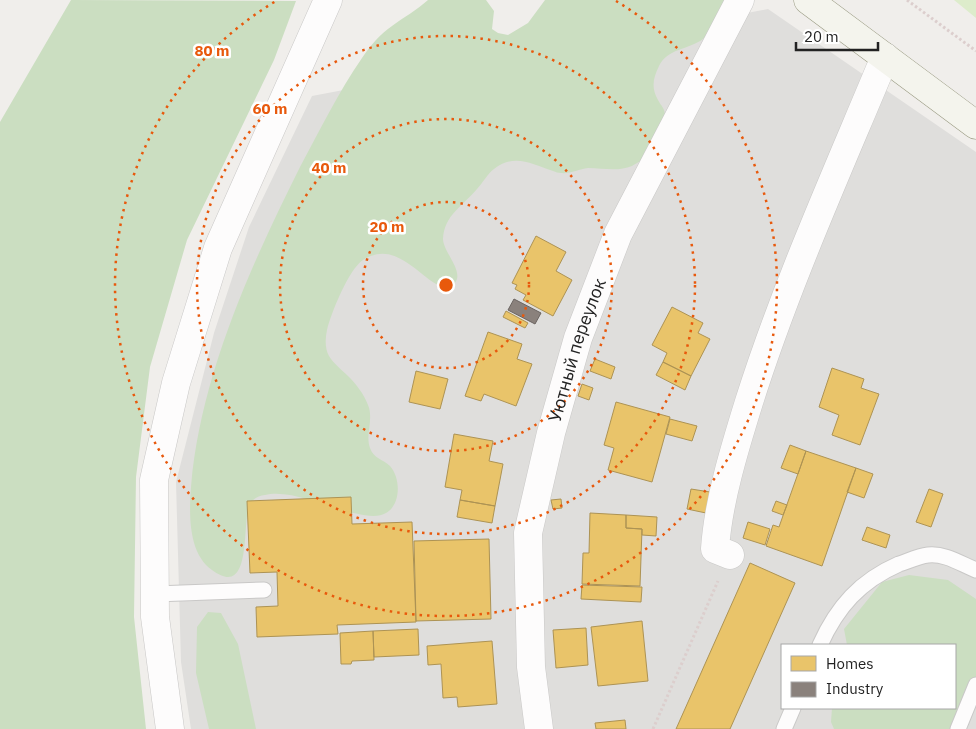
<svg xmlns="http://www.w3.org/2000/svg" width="976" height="729" font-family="'IBM Plex Sans',sans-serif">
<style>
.residential{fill:#dfdedc;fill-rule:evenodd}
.grass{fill:#ddeccb}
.forest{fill:#cbdec1}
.homes{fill:#e9c46a;stroke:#ad9354}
.industry{fill:#8a817c;stroke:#6b6461}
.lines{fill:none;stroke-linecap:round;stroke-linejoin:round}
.lane-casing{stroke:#c9c8c7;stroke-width:17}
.street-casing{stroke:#c9c8c7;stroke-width:29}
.secondary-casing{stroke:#999a82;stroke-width:29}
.path{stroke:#dccecd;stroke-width:3;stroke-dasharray:2.5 2.5;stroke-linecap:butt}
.lane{stroke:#fdfcfc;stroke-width:15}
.street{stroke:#fdfcfc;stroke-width:28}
.secondary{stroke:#f4f4ed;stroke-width:28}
.ring{fill:none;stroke:#e8590c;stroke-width:2.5;stroke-dasharray:2.5 5}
.labels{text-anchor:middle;stroke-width:5;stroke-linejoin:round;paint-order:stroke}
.street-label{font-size:18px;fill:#222;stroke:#fff}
.centre{fill:#e8590c;stroke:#fff;stroke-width:2.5}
.ring-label{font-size:15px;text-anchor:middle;font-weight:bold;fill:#e8590c;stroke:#fff;stroke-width:5;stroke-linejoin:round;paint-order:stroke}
</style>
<rect width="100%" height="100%" fill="#f0eeeb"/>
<path class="residential" d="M768 9 976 152V729H191L181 662 176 482 214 333 249 227 312 96ZM782 645H955V708H782Z"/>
<path class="grass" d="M954 0H976V18Z"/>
<path class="forest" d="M71 0 296 1 274 60 187 240 150 367 136 477 134 617 146 729H0V122Z
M428 0H486L494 11 492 29 498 33 508 35 528 23 545 0H725C719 12 715 30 703 39 688 50 668 48 659 66 653 78 651 88 658 100 661 106 665 108 665 116 665 120 650 153 647 156 645 158 634 165 632 166 618 172 603 168 588 168 579 169 570 174 561 173 558 173 556 172 553 171 531 164 515 153 494 169 487 174 483 183 477 189 463 206 444 215 443 239 443 253 470 277 450 286 429 295 402 235 363 260 349 269 331 313 327 330 325 339 325 349 329 356 334 364 342 370 348 376 356 384 364 394 368 405 374 419 365 435 370 448 374 459 383 459 390 466 401 478 401 505 386 513 363 527 299 486 265 495 258 496 254 498 250 504 241 520 254 601 212 570 188 553 189 514 191 487 200 377 251 265 300 167 319 132 339 91 362 58 370 46 380 34 392 26 404 17 417 10 428 0Z
M909 575 948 580 976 599V677L954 729H834L831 722 832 708H955V645H847L844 629 882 582Z
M208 612 221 613 238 644 256 729H209L196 673 197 627Z"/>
<path class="homes" d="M536 236 566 252 556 271 572 280 553 316 523 300 526 295 515 289 517 285 512 283Z
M672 307 703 323 698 333 710 339 691 376 663 362 667 353 652 345Z
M506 311 528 323 525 328 503 317Z
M488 332 522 344 517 359 532 364 516 406 484 394 481 401 465 396Z
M595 359 615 367 611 379 590 371Z
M663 362 691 376 685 390 656 375Z
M832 368 864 379 861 388 879 394 860 445 832 435 839 415 819 407Z
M416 371 448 379 440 409 409 402Z
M582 384 593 388 589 400 578 396Z
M616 402 670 417 652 482 608 470 614 448 604 445Z
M670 419 697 426 692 441 666 434Z
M454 434 493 441 489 461 503 464 495 506 460 500 462 490 445 487Z
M790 445 806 451 798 474 781 468Z
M806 451 856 468 822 566 766 546 773 525 779 527Z
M856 468 873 474 864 498 847 492Z
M691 489 710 492 706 513 687 509Z
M929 489 943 494 931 527 916 522Z
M351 497 352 524 412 522 416 622 337 625 338 634 257 637 256 607 278 606 277 572 250 573 247 501Z
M561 499 562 508 553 509 551 500Z
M460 500 495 506 492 523 457 517Z
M776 501 787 505 783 515 772 511Z
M590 513 626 515V528L642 529 640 586 582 584 583 553H589Z
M626 515 657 517 656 536 642 535V529L626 528Z
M748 522 770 529 765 545 743 538Z
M867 527 890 535 886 548 862 540Z
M489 539 491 619 416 621 414 541Z
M750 563 795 583 730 729H676Z
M582 585 642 587 641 602 581 599Z
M642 621 648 681 598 686 591 627Z
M586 628 588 665 556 668 553 630Z
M418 629 419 655 374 657 373 631Z
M373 631 374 660 352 661 351 664H341L340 633Z
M492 641 497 704 458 707 457 697 443 698 441 664 428 665 427 646Z
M625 720 626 729H596L595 723Z"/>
<path class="industry" d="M514 299 541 313 535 324 508 310Z"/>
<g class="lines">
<defs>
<path id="lane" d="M155 594 264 590
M820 645C837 607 860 581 899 564 908 561 919 556 928 555 945 553 961 564 976 570
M784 729 793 708
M958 729 976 685"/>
<g id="street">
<path d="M730 555 715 549C718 502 735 447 749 402 786 285 838 170 885 57"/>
<path d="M170 729 155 617 154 480 176 383 218 248 328 0"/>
<path id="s1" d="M539 729 531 667 528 533 551 433 578 338 618 234 740 0"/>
</g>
<path id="secondary" d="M808 0 976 125"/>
</defs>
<use href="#lane" class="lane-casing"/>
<use href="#street" class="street-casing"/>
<use href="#secondary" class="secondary-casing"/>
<path class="path" d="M907 0 976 51
M653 729 718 581"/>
<use href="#lane" class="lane"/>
<use href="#street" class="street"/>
<use href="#secondary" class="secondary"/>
</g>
<g class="ring">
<circle cx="446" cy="285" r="83"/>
<circle cx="446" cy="285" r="166"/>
<circle cx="446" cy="285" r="249"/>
<path d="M616 1A331 331 0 1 1 276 1"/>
</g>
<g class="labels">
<g class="street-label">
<text dy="6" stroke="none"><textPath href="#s1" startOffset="386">Уютный переулок</textPath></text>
</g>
</g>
<circle cx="446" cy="285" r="8" class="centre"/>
<g class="ring-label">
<text x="212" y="56">80 m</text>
<text x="270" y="114">60 m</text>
<text x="329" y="173">40 m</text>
<text x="387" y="232">20 m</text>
</g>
<rect x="781" y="644" width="175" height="65" fill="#ffffff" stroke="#a7a7a7"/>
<rect x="791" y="656" width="25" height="15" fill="#e9c46a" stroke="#a7a7a7"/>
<text x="826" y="669" font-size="15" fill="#222222">Homes</text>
<rect x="791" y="682" width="25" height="15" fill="#8a817c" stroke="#a7a7a7"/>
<text x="826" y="694" font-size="15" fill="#222222">Industry</text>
<path d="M796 42v8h82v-8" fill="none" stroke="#222222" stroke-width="2.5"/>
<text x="804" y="42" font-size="15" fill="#222222" stroke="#ffffff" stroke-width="4" paint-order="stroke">20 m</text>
</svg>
